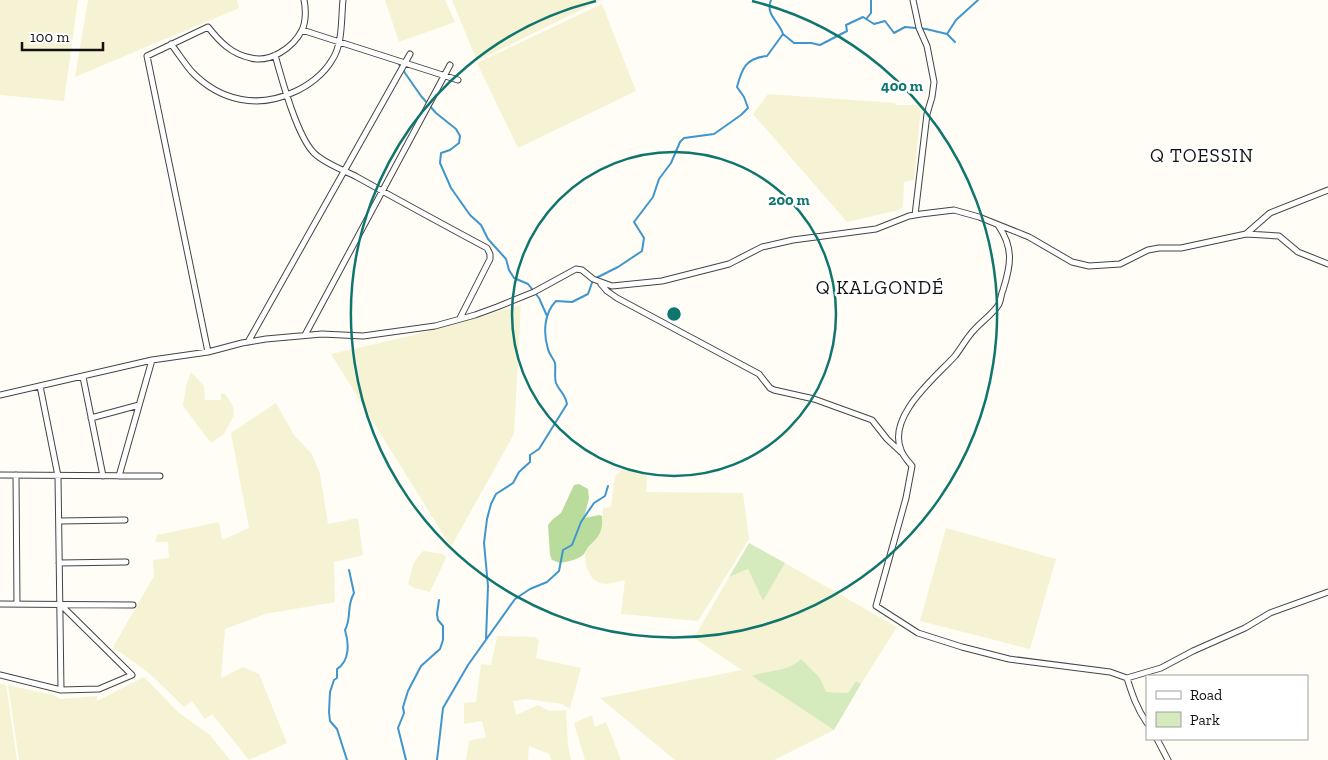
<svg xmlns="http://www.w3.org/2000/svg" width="1328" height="760" font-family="'Zilla Slab',serif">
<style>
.farmland{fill:#f6f3d4}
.green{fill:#d5ebbd}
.forest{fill:#b9dc9c}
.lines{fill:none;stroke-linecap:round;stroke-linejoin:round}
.stream{stroke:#3f96cf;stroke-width:2}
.street-casing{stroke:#444;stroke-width:7}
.street{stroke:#fff;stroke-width:5}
.ring{fill:none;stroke:#0f766e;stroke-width:2.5}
.labels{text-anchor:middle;stroke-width:5;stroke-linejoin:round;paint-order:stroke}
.quarter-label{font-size:19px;letter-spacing:1px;fill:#111;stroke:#fff}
.centre{fill:#0f766e;stroke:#fff;stroke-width:2.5}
.ring-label{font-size:15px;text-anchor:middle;font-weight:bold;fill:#0f766e;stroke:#fff;stroke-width:5;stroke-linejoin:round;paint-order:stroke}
</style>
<rect width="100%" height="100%" fill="#fffdf5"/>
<path class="farmland" d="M0 0H78L64 101 0 95Z
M88 0H237L239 8 75 77Z
M385 0H445L455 22 399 42Z
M452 0H601L477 61Z
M602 4 636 91 518 148 477 63Z
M768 94 895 103 896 105H921L914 180 904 182 903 207 899 210 847 222 753 114Z
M521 305 514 434 451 547 331 354 414 335Z
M191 372 204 386 205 400H221V394H225L233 406 234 415 224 434 211 443 183 406 186 386Z
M276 403 294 435 312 454 320 474 328 524 358 518 363 555 334 562 335 602 265 614 225 629 221 678 243 667 259 674 287 743 249 760 212 714 205 719 192 701 184 707 150 674 113 647 154 576 153 560 169 558 168 542H155L157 535 219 522 222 540 249 528 231 433Z
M623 469 641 472 647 476 646 492 743 493 749 539 698 621 621 614 625 580 608 584 599 583 592 578 586 566 585 554 588 546 594 542 602 524 603 508 611 507 615 476Z
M946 528 1056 559 1030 649 920 621Z
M423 551 443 554 446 558 430 592 414 588 408 584 414 562Z
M785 563 897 627 861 684 856 681 848 693 825 692 820 678 795 665 777 672 770 671 753 676 834 730 774 760H675L600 698 742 670 694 638 729 577 748 569 763 600Z
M497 636 535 637 539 641 536 658 581 668 570 709 562 704 527 699 513 701 516 715 538 705 549 711 566 710 568 746 571 760H551L549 754 529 746 528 760H466L469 741 486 737 482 721 464 724V703L476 702 481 664 491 665Z
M144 677 178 712 210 735 230 760H19L8 685 56 696 60 699 97 696V701Z
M0 684 6 685 17 760H0Z
M592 715 595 727 606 722 621 760H585L574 723Z"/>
<path class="green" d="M749 543 785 563 763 601 748 569 729 577Z
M801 659 820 678 826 692 848 693 856 681 861 684 834 730 752 676C770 669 787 673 801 659Z"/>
<path class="forest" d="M579 484 588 489 589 498 584 518 599 515 602 516C603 530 600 536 590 545 587 547 586 552 583 555 577 560 567 562 560 563L552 560 550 555 548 525 553 519 561 513 574 485Z"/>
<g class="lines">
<path class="stream" d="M771 0C765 15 779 21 783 34
M867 18 871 13V0
M947 34 956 20 978 0
M398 63 421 96 436 113 456 129 460 136 459 143 450 150 441 153 440 163 451 188 470 215 481 225 488 239 506 259 509 270 514 278 528 284 539 298 547 316
M596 278 618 267 642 251 644 238 634 222 653 197 659 179 671 163 680 142 684 138 714 134 741 115 748 108 744 97 737 87C742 68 746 58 767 56L783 34 794 43H811L820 45 847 31 846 25 863 17 874 24 885 21 894 33 905 27 926 29 947 34 955 42
M486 639 488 586 484 543 487 519 491 504 496 494 513 483 519 472 530 462V455L539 449 567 404C565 393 559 391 556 383 554 377 556 369 555 363 553 358 549 354 548 349 543 333 544 313 556 301L572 302 588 294 593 280
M347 760 337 729 330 721 329 712 330 692 334 680 337 678V669C350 661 349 643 345 630 352 617 346 607 354 593L349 570
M406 760 398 728 404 713 403 707 408 691 421 666 440 649 443 640V626L438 620 437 614 439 600
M437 760 443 708 468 665 515 599 530 589 547 582 559 571 563 550 572 545 581 522 594 503 605 496 608 486"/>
<defs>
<path id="street" d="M913 0 919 28 927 46 934 82 932 97 927 114 915 215
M302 30 458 80
M171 44C178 53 185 64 192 72 220 101 258 109 294 92 308 86 324 74 332 60 343 44 341 19 343 0
M275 55C282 80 297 136 314 153 325 164 344 170 357 177 400 201 444 225 487 248L490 254V259L460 318
M998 225C1014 248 1011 265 1003 290 1001 294 1001 300 999 304 994 313 982 321 975 329 967 337 962 347 955 356 935 378 887 416 901 450 903 456 908 461 912 466L906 498 876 606 918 633 962 647 1009 659 1110 672 1127 678 1161 668 1193 651 1245 628 1270 613 1328 592
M1246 234 1279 236 1298 252 1328 264
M601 284 607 291 617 298 759 374 770 388 774 390 814 399 872 420 887 439 901 452
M305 335 450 65
M248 342 410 54
M208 352 147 56 208 27C220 42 231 54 251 58 270 63 293 48 302 30 306 22 306 9 304 0
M83 377 103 476
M40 386 58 476 61 690
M0 395 152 360 208 352 242 343 266 339 322 334 363 336 435 326 475 315 497 307 534 292 576 269 582 270 593 279 612 286 662 281 729 264 762 247 793 240 876 229 909 216 921 214 954 210 979 217 1029 237 1072 262 1089 266 1120 264 1148 250 1159 248H1181L1246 234 1270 213 1328 190
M91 418 139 405
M0 475 160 476
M16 475 17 604
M119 476 152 360
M59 521 125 520
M59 563 126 562
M0 604 133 605
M0 675 61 690 99 689 132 675 60 604
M1127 678C1132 694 1137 709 1147 723
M1157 739 1168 760"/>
</defs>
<use href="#street" class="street-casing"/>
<use href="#street" class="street"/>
</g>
<g class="ring">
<circle cx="674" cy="314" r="162"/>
<path d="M752 1A323 323 0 1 1 596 1"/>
</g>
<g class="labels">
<g class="quarter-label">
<text x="1202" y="162">Q TOESSIN</text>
<text x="880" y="294">Q KALGONDÉ</text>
</g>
</g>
<circle cx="674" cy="314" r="8" class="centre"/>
<g class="ring-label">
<text x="902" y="91">400 m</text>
<text x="789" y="205">200 m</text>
</g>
<rect x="1146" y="675" width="162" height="65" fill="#ffffff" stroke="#a0a0a0"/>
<rect x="1156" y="691" width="25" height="8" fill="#ffffff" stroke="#a0a0a0"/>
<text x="1190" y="700" font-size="15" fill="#111111">Road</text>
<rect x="1156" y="712" width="25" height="15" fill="#d5ebbd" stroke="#a0a0a0"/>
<text x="1190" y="725" font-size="15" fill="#111111">Park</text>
<path d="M22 42v8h81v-8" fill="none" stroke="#111111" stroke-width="2.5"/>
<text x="30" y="42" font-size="15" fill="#111111" stroke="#ffffff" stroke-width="4" paint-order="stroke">100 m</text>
</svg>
